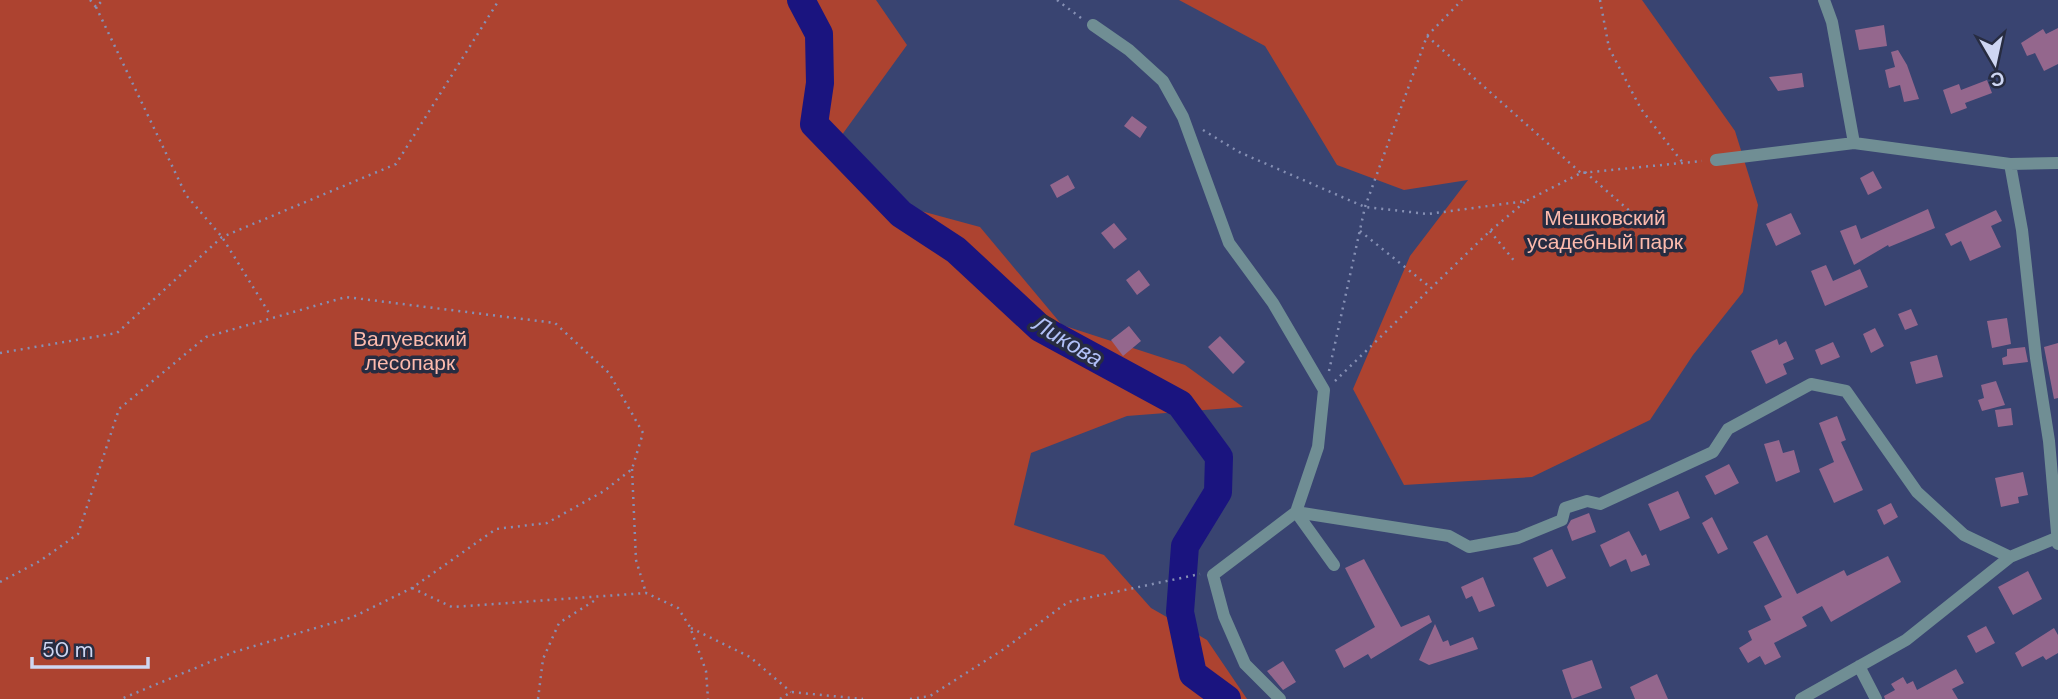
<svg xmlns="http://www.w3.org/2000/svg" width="2058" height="699" font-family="'DM Sans',sans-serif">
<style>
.green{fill:#ad4330}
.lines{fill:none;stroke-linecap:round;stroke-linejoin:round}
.river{stroke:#1a147f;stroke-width:28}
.building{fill:#94678d}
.path{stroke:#8690b4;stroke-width:2.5;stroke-dasharray:2 5;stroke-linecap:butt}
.minor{stroke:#708e94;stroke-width:12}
.labels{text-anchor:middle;stroke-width:7;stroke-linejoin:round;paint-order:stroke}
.park-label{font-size:21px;fill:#fcbaad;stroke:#272c41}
.water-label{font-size:23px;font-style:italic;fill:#b2c1f8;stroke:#272c41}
</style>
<rect width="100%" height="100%" fill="#394471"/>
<path class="green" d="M0 0H876L907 45 831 150 884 201 980 227 1062 325 1185 365 1243 407 1127 416 1031 453 1014 525 1104 555 1151 608 1207 640 1247 699H0Z
M1179 0H1642L1735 131 1758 205 1743 292 1693 355 1650 420 1532 477 1404 485 1353 389 1410 256 1468 180 1404 190 1337 165 1265 46Z"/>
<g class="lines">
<path class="river" d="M801 0 819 34 820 83 814 124 901 214 956 250 1040 328 1180 404 1219 457 1218 492 1185 546 1180 612 1193 674 1227 699"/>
</g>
<path class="building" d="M1884 25 1887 46 1859 50 1855 30Z
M2058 28V64L2044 71 2035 53 2027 56 2021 43 2043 29 2046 34Z
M1898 50 1907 65 1919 99 1904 102 1900 85 1889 88 1885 70 1895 67 1891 52Z
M1802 73 1804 87 1778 91 1769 77Z
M1987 80 1992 93 1965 103 1967 108 1951 114 1943 90 1959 84 1961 90Z
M1132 116 1147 127 1140 138 1124 126Z
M1873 171 1882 188 1868 195 1860 178Z
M1068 175 1075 188 1057 198 1050 185Z
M1928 209 1935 228 1889 247 1888 245 1854 265 1840 231 1856 225 1861 239Z
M1996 210 2002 221 1991 226 2001 247 1970 261 1961 241 1951 246 1945 234Z
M1791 213 1801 234 1776 246 1766 224Z
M1114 223 1127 239 1114 249 1101 233Z
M1826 265 1833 281 1860 269 1868 287 1825 306 1811 271Z
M1139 270 1150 285 1137 295 1126 280Z
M1911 309 1918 325 1905 330 1898 314Z
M2007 318 2011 344 1992 348 1987 321Z
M1129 326 1141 341 1123 356 1111 340Z
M1875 328 1884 346 1871 353 1863 334Z
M1220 336 1245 362 1233 374 1208 347Z
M1777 339 1779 345 1786 341 1794 359 1783 364 1787 374 1766 384 1751 351Z
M1833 342 1840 357 1821 365 1815 350Z
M2058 343V398L2054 399 2044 347Z
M2025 347 2028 362 2003 365 2002 358 2007 356V349Z
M1937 355 1943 377 1916 384 1910 362Z
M1996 381 2005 405 1982 411 1978 400 1984 398 1981 385Z
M2011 408 2013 425 1998 427 1995 410Z
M1837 416 1846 440 1841 442 1863 490 1834 503 1819 469 1834 462 1819 423Z
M1779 440 1783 453 1794 450 1800 472 1776 482 1764 444Z
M1729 464 1739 483 1715 495 1705 476Z
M2023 472 2028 495 2018 497 2019 503 2001 507 1995 478Z
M1678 491 1690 518 1660 531 1648 504Z
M1891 503 1898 517 1884 525 1877 510Z
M1589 513 1596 532 1572 541 1567 527 1571 520Z
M1712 517 1728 549 1718 554 1702 523Z
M1629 531 1642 556 1646 554 1650 565 1631 572 1626 559 1610 567 1600 545Z
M1767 535 1797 594 1844 570 1847 576 1888 556 1901 582 1831 622 1822 606 1802 617 1807 626 1774 643 1781 657 1765 665 1760 656 1748 663 1739 648 1752 640 1748 631 1771 620 1764 606 1782 597 1753 542Z
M1552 549 1566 578 1547 587 1533 558Z
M1364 559 1401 627 1429 615 1432 622 1371 659 1368 654 1344 668 1335 650 1375 627 1345 568Z
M2028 571 2042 599 2013 615 1998 587Z
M1483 577 1495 606 1479 612 1472 596 1466 599 1461 587Z
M1435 624 1443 642 1448 640 1450 646 1473 637 1478 649 1429 665 1419 660Z
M1986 626 1995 643 1976 653 1967 636Z
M2054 628 2058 635V653L2046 660 2043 656 2022 667 2015 653Z
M1592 660 1602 688 1572 699 1562 670Z
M1283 661 1296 682 1283 690 1267 671Z
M1956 669 1964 683 1952 689 1958 699H1885L1884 696 1895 690 1891 684 1903 677 1907 684 1913 681 1917 690Z
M1657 674 1668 699H1635L1630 687Z"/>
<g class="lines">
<path class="path" d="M90 0 96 7 103 0
M1057 0 1081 18
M1600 0 1609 48 1641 109 1683 163
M96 7 186 195 222 237 271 316
M1427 36 1581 173
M1203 130 1239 152 1365 207 1428 214 1526 201 1581 173 1702 161
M1585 172 1632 213
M1360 231 1431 288
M1490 231 1516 263
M0 353 117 333 222 237 396 164 499 0
M1329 371 1365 207 1427 36 1462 0
M1335 381 1490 231 1526 201
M632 469 636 560 646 593
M0 582 40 561 78 534 119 409 206 337 346 297 555 323 609 373 643 433 632 469 604 491 547 523 496 529 412 588 353 617 234 652 121 699
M412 588 452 607 646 593 678 608 690 627 706 671 708 699
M691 628 750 657 791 692
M538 699 543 659 559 623 597 599
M780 699 791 692 863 699
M910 699 930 696 1004 649 1068 602 1200 574"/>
<path class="minor" d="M1824 0 1832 22 1854 143
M1093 25 1129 50 1163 81 1183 117 1229 243 1273 303 1324 390 1318 447 1296 512 1213 575 1224 616 1245 664 1280 699
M1716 160 1854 143 2010 164 2058 163
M2010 164 2022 230 2036 358 2049 441 2058 544
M1296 512 1449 536 1469 547 1518 538 1562 520 1565 508 1587 501 1600 504 1713 452 1728 429 1811 384 1846 391 1917 492 1964 535 2010 557
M1296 512 1334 565
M1859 666 1876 699
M1801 699 1906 640 2010 557 2056 538"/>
</g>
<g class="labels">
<g class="park-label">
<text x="1605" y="225">Мешковский<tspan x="1605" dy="24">усадебный парк</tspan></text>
<text x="410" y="346">Валуевский<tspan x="410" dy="24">лесопарк</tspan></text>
</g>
<g class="water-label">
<text transform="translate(1068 341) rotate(31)" y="8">Ликова</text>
</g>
</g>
<g transform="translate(1995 63) rotate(171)" stroke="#272c41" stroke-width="5" paint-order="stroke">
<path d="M0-5L12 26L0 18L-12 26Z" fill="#ced6f2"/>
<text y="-10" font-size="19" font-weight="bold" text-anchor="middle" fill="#ced6f2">С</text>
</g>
<path d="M32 657v10h116v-10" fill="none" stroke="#ced6f2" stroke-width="3.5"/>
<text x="42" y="657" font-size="21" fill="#ced6f2" stroke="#272c41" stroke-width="5" paint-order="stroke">50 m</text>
</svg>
